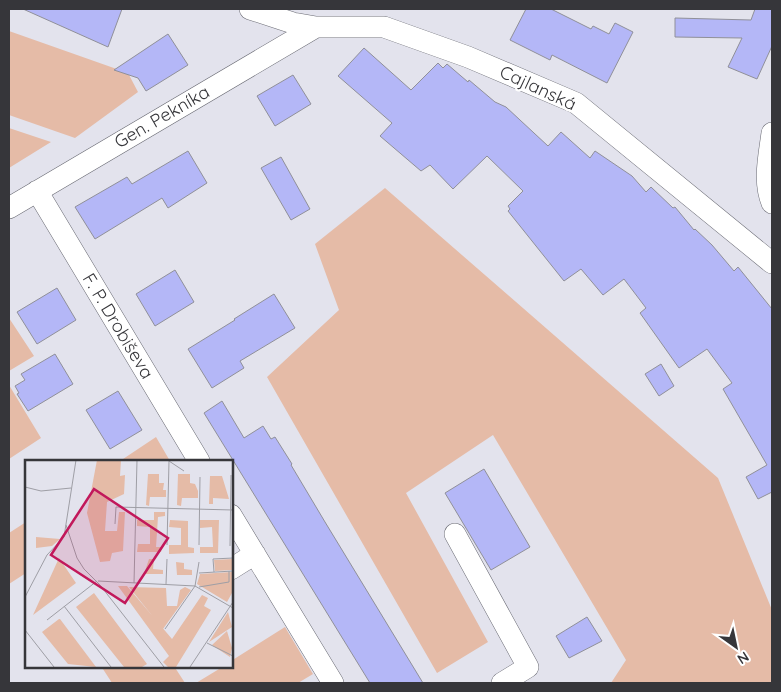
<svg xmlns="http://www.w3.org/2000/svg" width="781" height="692" font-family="Quicksand,sans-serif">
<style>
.green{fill:#e5bba7}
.building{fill:#b4b7f7;stroke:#909099}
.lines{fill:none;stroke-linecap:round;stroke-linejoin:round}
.minor-casing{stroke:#6a6b74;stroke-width:22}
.minor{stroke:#fff;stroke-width:21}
.labels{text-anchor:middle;stroke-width:4.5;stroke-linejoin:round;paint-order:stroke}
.street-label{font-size:18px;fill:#36363a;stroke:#fff}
.inset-road{fill:none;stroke:#9e9ea5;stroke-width:1}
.view{fill:#c2185b;fill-opacity:0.15;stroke:#c2185b;stroke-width:2.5}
.inset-edge{fill:none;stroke:#36363a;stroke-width:2.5}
</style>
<rect width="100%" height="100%" fill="#e3e3ed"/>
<path class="green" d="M9 31 128 73 138 92 75 138 9 115Z
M9 128 51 142 9 168Z
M385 188 718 478 772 610V683H611L626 660 493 435 406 493 488 642 437 673 267 377 339 310 315 244Z
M9 318 34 356 9 371Z
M9 385 41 438 9 459Z
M156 437 170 461H120Z
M26 522V573L9 584V533Z
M285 627 313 674 298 683H196L224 666H231V661Z
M101 666H174L185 683H112Z"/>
<path class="building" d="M23 9H122L108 47Z
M526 9H551L591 29 593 26 609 34 615 23 633 32 607 83 552 55 550 60 510 40Z
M755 9H772V46L757 79 728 67 742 38 675 37V18L751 20Z
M168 34 188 65 146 91 138 78 114 70Z
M364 48 411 90 438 63 443 68 447 64 468 82 469 80 495 102 506 107 548 146 561 132 590 158 595 151 632 176 646 192 651 187 673 208 675 207 694 230 695 229 712 245 734 271 738 267 772 309V492L758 499 746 477 767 465 723 389 732 383 707 349 679 368 640 313 646 308 624 279 603 295 581 269 564 281 508 211 510 209 508 206 523 191 487 156 453 189 430 165 421 171 380 136 392 123 338 76Z
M293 75 311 104 275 126 257 96Z
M188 151 207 183 168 208 162 198 95 239 75 207 127 177 132 184Z
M281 157 310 209 291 220 261 168Z
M175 270 194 302 155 326 136 294Z
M57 288 76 320 37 344 17 312Z
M274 294 295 328 240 361 244 368 212 388 188 349 235 320 234 319Z
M55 354 73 384 28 411 17 394 19 393 15 386 25 380 21 374Z
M661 364 674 386 659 396 645 374Z
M118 391 142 430 110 449 86 410Z
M222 401 244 438 263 426 271 439 275 437 292 464 291 465 325 522 423 683H370L204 413Z
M484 469 530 547 491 570 445 493Z
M587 617 602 641 569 658 556 636Z"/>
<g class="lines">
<defs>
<path id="minor" d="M250 9 293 23 316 27H384L468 57 576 103 772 263
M772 133C769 156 763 181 772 203
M37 191 199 461
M9 208 316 27
M231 515 333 683
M455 534 528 667 502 683
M231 569 255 554"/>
</defs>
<use href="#minor" class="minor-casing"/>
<use href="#minor" class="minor"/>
</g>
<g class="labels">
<g class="street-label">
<text transform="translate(538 88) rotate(25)" y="6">Cajlanská</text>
<text transform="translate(162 117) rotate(-30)" y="6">Gen. Pekníka</text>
<text transform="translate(118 326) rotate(59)" y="6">F. P. Drobiševa</text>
</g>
</g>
<g transform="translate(25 460)">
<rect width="208" height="208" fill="#e3e3ed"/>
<path d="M72 0H96L95 16 100 15 99 34 82 42 80 71H92L94 52H100L98 91 87 93 85 101 75 102 62 53ZM123 14H134V23H139L138 30H141V37H125L124 46 121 45ZM153 14H165V23L170 24 173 31V38H157L156 46 152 45ZM185 16H197L204 39 188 38V44H184ZM129 52H140V56L133 57 131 87H137L136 92H112L113 84H125V67L112 66V60H129ZM145 60 163 61V87L169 88V93L144 94V85H156V68L144 67ZM175 60H194L193 93H175V87H188L187 67 175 68ZM11 77 35 79 27 86 11 88ZM34 98 51 123 8 155ZM124 99H129L128 109 138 110V114H119ZM207 99V110L190 111 189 100ZM151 102 159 103V109L167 110V115H152ZM207 112V133L202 142 172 124 175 114ZM93 126H102L147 179 177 135 183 138 179 146 186 150 151 207H143L138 202 144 196ZM104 127 141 128 142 146H152L155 130 160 127 166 130 138 169ZM69 133 122 204 117 207H99L51 147ZM203 152 207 167 184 182ZM34 159H35L71 207 43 204 17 172ZM202 171 207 188 205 197 187 185Z" fill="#e5bba7"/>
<path class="inset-road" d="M0 27 16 31 46 28M90 64 91 47 208 50M41 65 52 98 59 109 75 125 139 207M142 85 144 1 159 11M174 85 175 17M205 86 206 15M189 112 188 99 208 98M174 113 208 111M73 121 170 126 208 148M109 123 112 0M141 124 142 99M174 127 204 122V111M0 137 22 95 39 77 51 0M39 146 86 207M22 160 72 121M140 169 170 126 174 102M0 170 29 207M182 183 208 196M165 207 208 142"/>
<path class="view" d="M69 29 143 78 100 143 26 95Z"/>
<rect width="208" height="208" class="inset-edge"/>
</g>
<rect width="781" height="692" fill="none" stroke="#36363a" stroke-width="20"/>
<g transform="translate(736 647) rotate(147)" stroke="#ffffff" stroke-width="4" paint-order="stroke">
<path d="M0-4L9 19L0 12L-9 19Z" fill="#36363a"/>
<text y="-8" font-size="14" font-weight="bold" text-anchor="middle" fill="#36363a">N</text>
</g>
</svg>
